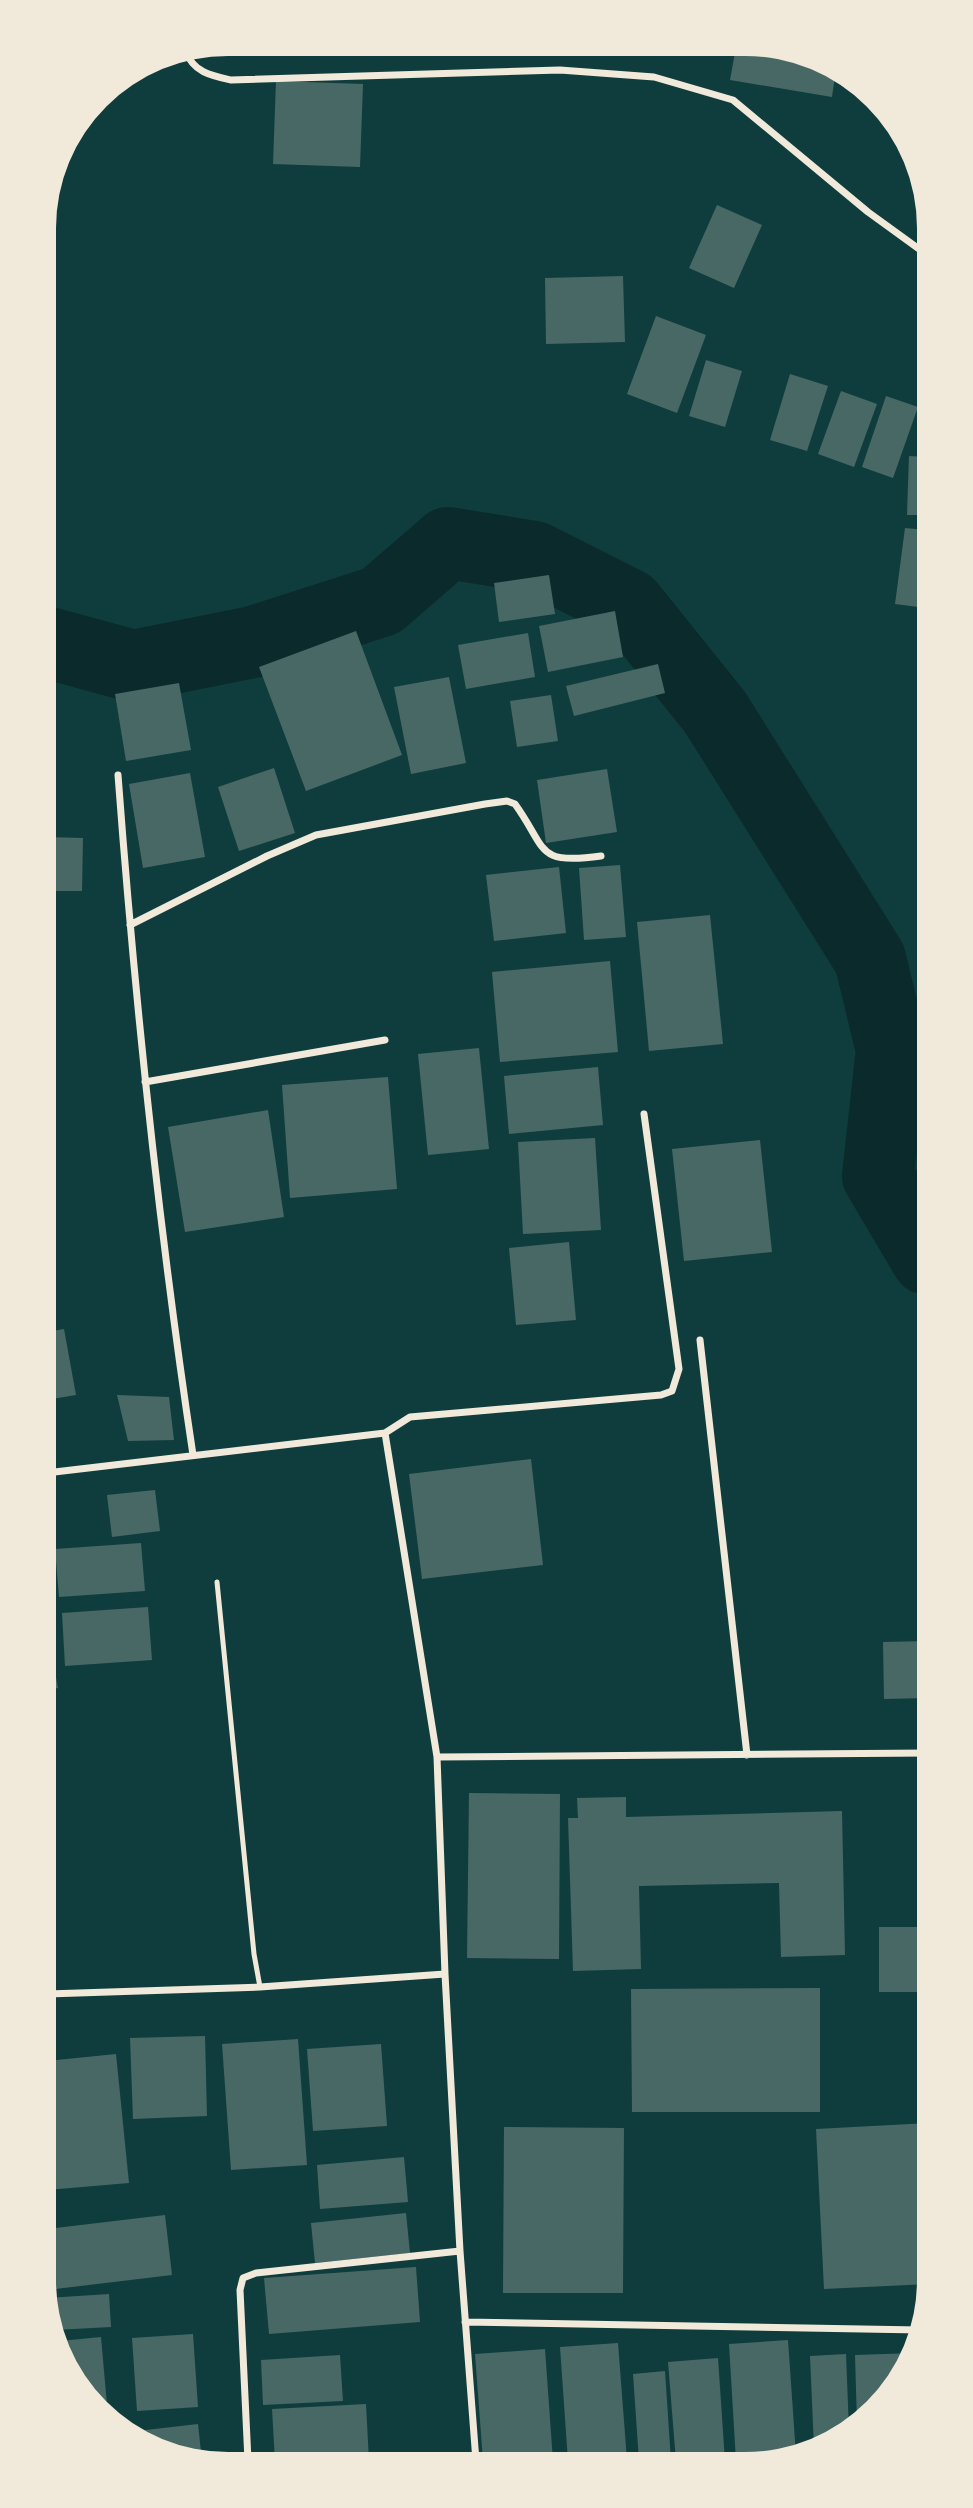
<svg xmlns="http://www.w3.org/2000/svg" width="973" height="2508" font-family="Arial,sans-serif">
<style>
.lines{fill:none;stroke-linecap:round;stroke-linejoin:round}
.river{stroke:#0a2a2b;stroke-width:72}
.building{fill:#486865}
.service{stroke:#f1e9da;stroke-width:5}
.minor{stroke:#f1e9da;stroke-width:7}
</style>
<rect width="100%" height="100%" fill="#0f3d3e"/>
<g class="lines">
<path class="river" d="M45 642 133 666 253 642 381 601 448 543 534 557 629 605 715 712 870 959 892 1050 878 1176 927 1259"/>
</g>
<path class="building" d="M736 47H781L835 76 832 97 730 80Z
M276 81 363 84 360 167 273 164Z
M717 205 762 225 734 288 689 268Z
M623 276 625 342 546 344 545 278Z
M656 316 706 335 677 413 627 394Z
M706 360 742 371 725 427 689 416Z
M790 374 828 386 807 451 770 440Z
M841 391 877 404 854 467 818 454Z
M886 396 918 407 893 478 862 467Z
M909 456 926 457V515H907Z
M905 528 926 530V608L895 604Z
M549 575 555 614 499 622 494 583Z
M615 611 623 657 548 672 539 626Z
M356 631 402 755 306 791 259 667Z
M528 633 535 677 466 689 458 645Z
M658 664 665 693 574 716 566 686Z
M449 677 466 763 411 774 394 687Z
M179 683 191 750 126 761 115 694Z
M551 695 558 741 517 747 510 701Z
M274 768 295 833 239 851 218 787Z
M607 769 617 832 546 843 537 780Z
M190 773 205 857 143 868 129 784Z
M45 837 83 838 82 891H45Z
M620 865 626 937 584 940 579 868Z
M559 867 566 933 494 941 486 875Z
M710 915 723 1044 649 1051 637 922Z
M610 961 618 1052 500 1062 492 972Z
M479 1048 489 1149 428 1155 418 1054Z
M598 1067 603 1125 509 1134 504 1076Z
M388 1077 397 1189 290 1198 282 1085Z
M268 1110 284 1217 185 1232 168 1127Z
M595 1138 601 1230 523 1234 518 1142Z
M760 1140 772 1252 684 1261 672 1149Z
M569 1242 576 1320 516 1325 509 1248Z
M64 1329 76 1395 46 1400V1332Z
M117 1395 169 1397 174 1440 128 1441Z
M531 1459 543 1565 422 1579 409 1474Z
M155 1490 160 1531 112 1537 107 1495Z
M141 1543 145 1591 59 1597 55 1549Z
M148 1607 152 1660 65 1666 62 1613Z
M46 1622 58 1688 46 1690Z
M928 1641V1698L884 1699 883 1642Z
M469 1793 560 1794 559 1959 467 1958Z
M626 1797V1817L842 1811 845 1955 781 1957 779 1883 639 1886 641 1969 573 1971 568 1818H578L577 1798Z
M879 1927H928V1992H879Z
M820 1988V2112H632L631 1989Z
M205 2036 207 2116 133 2119 130 2038Z
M298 2039 307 2165 231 2170 222 2044Z
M381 2044 387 2126 313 2131 307 2049Z
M116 2054 129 2183 47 2190V2061Z
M929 2123V2284L824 2289 816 2129Z
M504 2127 624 2128 623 2293H503Z
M404 2157 408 2202 320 2209 317 2165Z
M406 2213 410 2253 315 2263 311 2223Z
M165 2215 172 2275 47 2290V2229Z
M416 2267 420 2322 269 2334 264 2278Z
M109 2294 111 2327 55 2330 47 2316V2298Z
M193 2334 198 2407 137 2411 132 2338Z
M101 2337 108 2416 98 2411 60 2341Z
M788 2340 796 2455 781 2461H736L729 2344Z
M618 2343 627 2460 568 2461 560 2347Z
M545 2349 553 2461H483L475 2354Z
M914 2353 884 2401 857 2423 855 2355Z
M846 2354 849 2430 837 2439 814 2448 810 2356Z
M340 2355 343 2401 263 2405 261 2360Z
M718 2358 725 2461H676L668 2362Z
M665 2371 671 2461H639L633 2374Z
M366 2404 369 2461H275L272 2409Z
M198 2424 202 2461H193L137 2431Z"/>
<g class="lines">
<path class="service" d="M217 1582 254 1954 260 1987"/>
<path class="minor" d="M187 52C192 72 213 76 231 80L560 70 654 77 733 100 868 212 926 254
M118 775C135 1002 159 1229 193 1455
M130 925 267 856 316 835 485 804 507 801 515 804C548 850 535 865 601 856
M145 1082 385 1040
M700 1340 747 1755
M385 1433 437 1757 445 1974 460 2251 476 2461
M46 1473 385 1433 410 1417 661 1395 672 1391 679 1369 644 1114
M437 1757 928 1753
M47 1994 260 1987 445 1974
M465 2322 920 2330
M248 2461 240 2290 243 2278 256 2273 460 2251"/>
</g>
<path d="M0 0H973V2508H0ZM228 56H745A172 172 0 0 1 917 228V2280A172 172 0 0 1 745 2452H228A172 172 0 0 1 56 2280V228A172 172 0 0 1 228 56Z" fill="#f1e9da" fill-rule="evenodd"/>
</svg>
